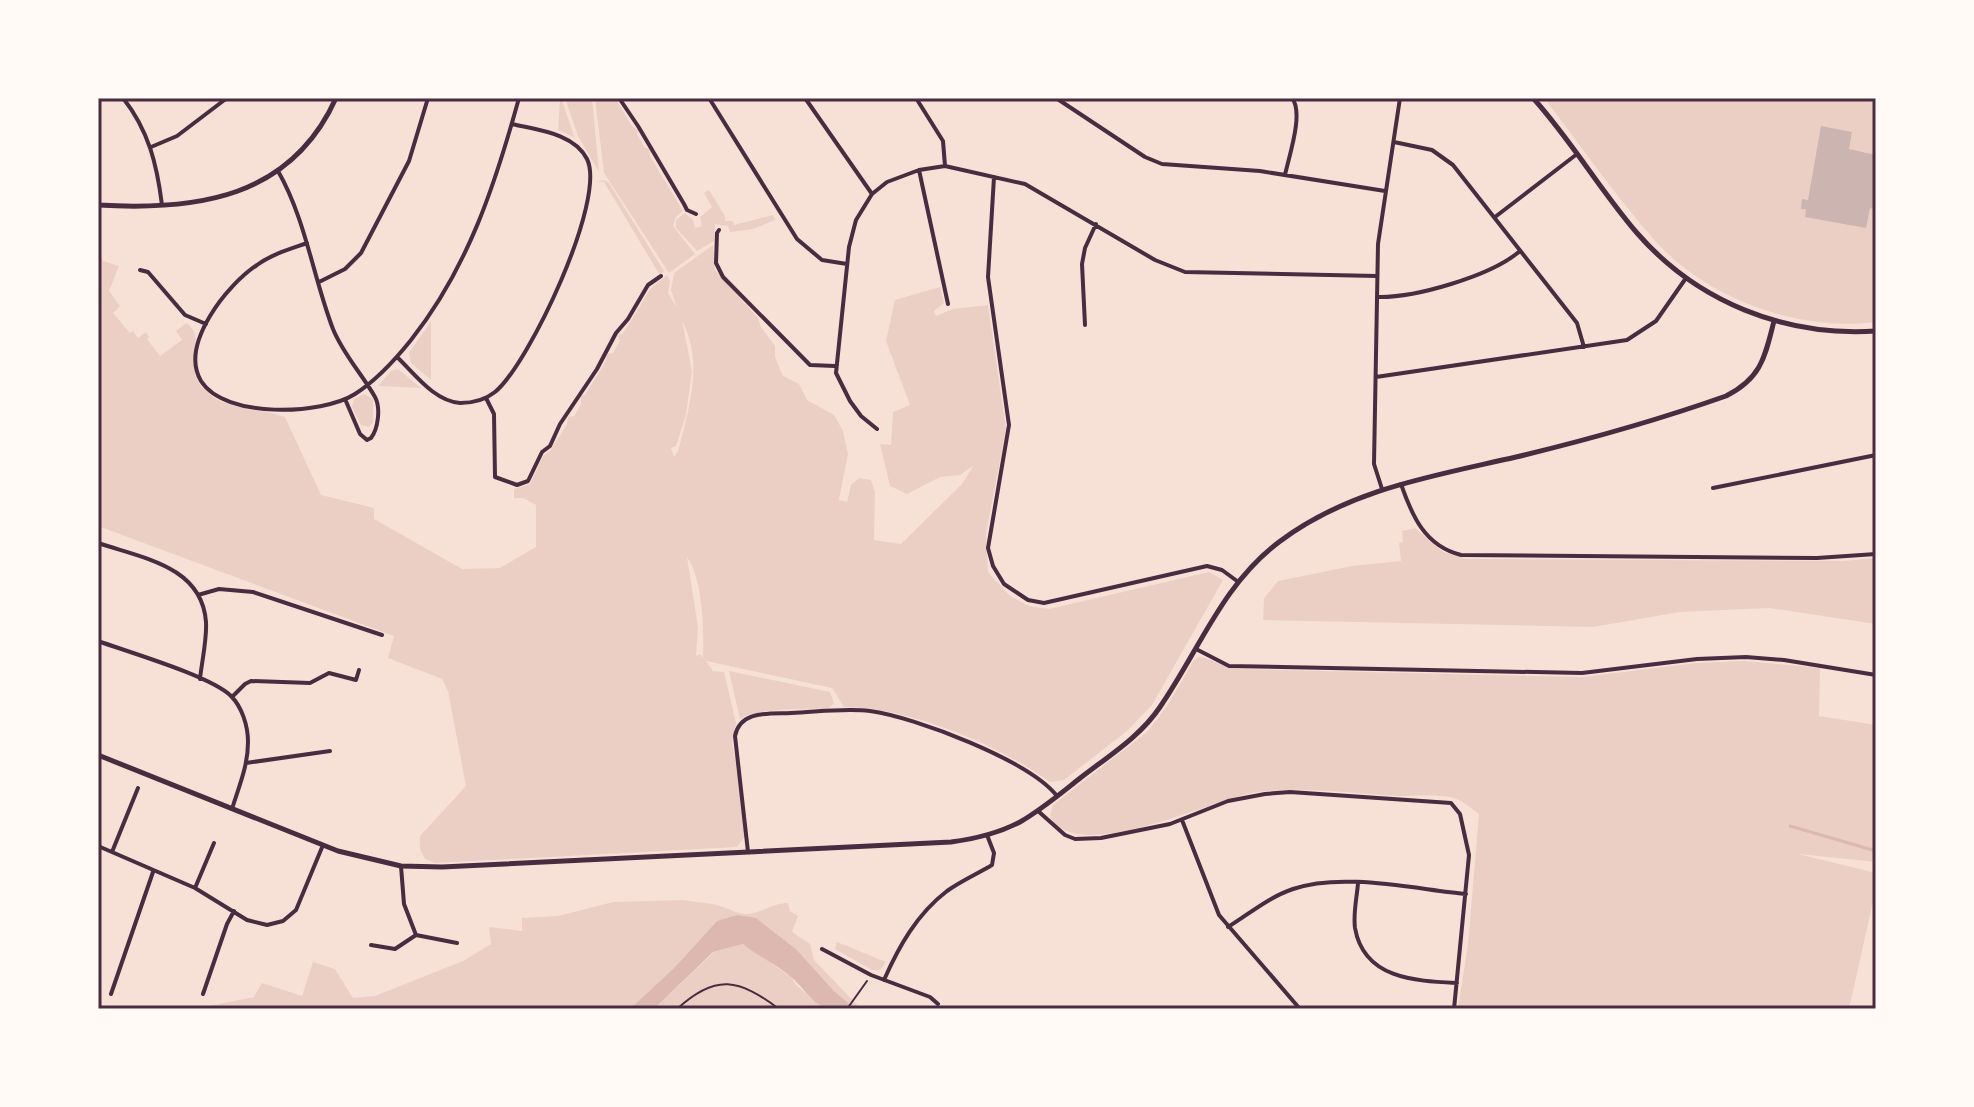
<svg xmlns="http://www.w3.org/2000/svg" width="1974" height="1107" font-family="'Asap Condensed',sans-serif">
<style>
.green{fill:#ebcfc5;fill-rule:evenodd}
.water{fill:#dcb8b0}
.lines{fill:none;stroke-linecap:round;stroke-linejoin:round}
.stream{stroke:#dcb8b0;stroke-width:3}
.building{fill:#ccb4b1}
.path{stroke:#4a2c40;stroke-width:2}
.minor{stroke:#4a2c40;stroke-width:4}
.tertiary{stroke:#4a2c40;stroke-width:5}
.neatline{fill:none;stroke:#4a2c40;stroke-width:3}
</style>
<rect width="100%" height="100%" fill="#f7e1d7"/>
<path class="green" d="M560 98H561L574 136 573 137 558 130Z
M565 98H592L599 172 578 136Z
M595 98H615L632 126 638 130 637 134 645 148H649L650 156 683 211 676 217 673 226 695 254 669 273 604 173Z
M1547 98H1876V322C1801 332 1710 300 1658 244 1617 199 1582 147 1545 99Z
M604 180 609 183 664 271 660 275 655 267 604 182H597Z
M709 190 725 216V221H733L734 225 773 215 775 220 753 229 730 232 728 226 715 224 714 241 697 251 676 228V220L685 213 693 220 695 228 702 226 700 217 712 207 704 193Z
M713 245 715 270 758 318 761 327 775 346V357L783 376 799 384 807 400 834 415 843 431 848 454 839 500 847 502 851 485 859 478 871 480 875 492 874 540 901 544 962 484 974 465 960 475 940 477 907 494 890 486 880 444 891 445 893 412 910 405 886 341 895 300 940 287 944 303 934 311 936 316 953 309 988 305 1006 429 986 533 988 572 1010 596 1029 606 1049 609 1209 572 1223 580 1152 705 1127 731 1064 780 1050 782C1001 747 933 719 874 709 864 707 854 708 844 707L832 688 706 661 713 671 724 672 736 723 732 742 741 791 745 836 737 847 435 863 425 859 420 849V836L466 786 448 691 442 679 388 658 394 636 98 526V257L100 255 103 261 119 266 109 291 120 306 113 313 130 333 133 331 138 338 146 332 149 337 147 339 160 356 182 340 176 331 186 323C210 337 178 369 208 393 229 411 260 408 285 417L321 495 374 508V519L462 569 500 568 536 547V505L523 498H514V489L530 484 543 456 550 451 567 424 568 417 574 416 581 404V396L585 395 606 361 607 354 613 353 620 341 618 336 624 332 651 288 667 275 670 281 668 293 677 308 671 290 674 273ZM682 321C704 361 689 409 678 451L674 457 671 448 676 446 686 415 692 371ZM687 557C703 579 704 631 703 658L700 654 696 656 698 627Z
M431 321V380L411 363 409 353Z
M398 369 421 388 378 386 391 371Z
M364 394 373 399V423L368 427 361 425 352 407 354 399Z
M1415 528 1443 552 1467 559 1843 561 1876 558V624L1769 608 1680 612 1593 627 1263 620 1264 598 1278 581 1352 566 1401 561 1399 543 1403 542 1402 531Z
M1199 657C1212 658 1223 668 1237 669L1582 677 1696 663 1745 661 1820 668 1819 716 1876 725V862L1798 854 1876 873V888L1849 1009H1458L1468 944 1479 814C1472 809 1462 800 1453 798 1439 794 1414 796 1398 796 1352 794 1304 786 1258 792 1216 797 1076 868 1050 816L1053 805 1147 732 1167 706 1194 660Z
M729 671 830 692 834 703 829 708C804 710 757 707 740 719Z
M684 900C694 902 706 902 716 905 727 907 736 914 747 914 763 913 772 903 788 903L790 911 798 916 792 932 810 944 814 960 861 1009H855L834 991 796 949 756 918 717 921 675 967 630 1009H194L254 997 262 983 302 996 313 962 335 969 353 998 375 996 463 961 491 944 489 927 522 931V918L558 916 613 902Z
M837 942 886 962 880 970H872L835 949Z
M743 944 791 977 796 985 826 1009H654L714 952Z"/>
<path class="water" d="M737 915 756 918 796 949 834 991 855 1009C845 1009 832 1011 823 1007 810 1000 802 986 791 977 779 966 757 956 743 944L713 952 654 1009H630L675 967 717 921Z"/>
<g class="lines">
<path class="stream" d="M1790 826 1876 851"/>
</g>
<path class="building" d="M1821 126 1852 132 1849 149 1876 155V196L1873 209 1870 208 1866 228 1805 217 1806 209H1801L1802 199 1808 200Z"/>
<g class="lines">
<path class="path" d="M677 1009C716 973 739 979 779 1009
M847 1009 867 981"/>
<path class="minor" d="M123 98C149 131 157 165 162 205
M619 98 638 126 684 204 687 210 696 214
M709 98 797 239 822 260 847 264
M805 98 872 194
M916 98 943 141 945 166
M1056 98 1145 157 1162 164 1260 171 1385 191
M1394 142 1432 150 1453 165 1577 323 1584 347
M151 147 177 136 227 98
M919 170 948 304
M278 171C306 220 313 277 333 329 343 354 362 374 375 397 381 408 378 429 371 438L367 440 360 434 345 399
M1285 175C1289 156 1304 113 1292 98
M994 177 988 277 1009 425 988 548 993 566 1004 584 1028 600 1044 603 1207 566 1222 570 1237 581
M1495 217 1577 154
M719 230 717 233 716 263 723 277 810 365 835 366
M307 243C290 249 272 254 257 265 228 284 179 344 201 381 225 419 322 415 355 394 377 380 395 360 411 340 468 268 495 185 519 98
M140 270 148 272 185 315 206 324
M319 282 345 269 361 253 409 161 428 98
M1377 297C1415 298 1491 276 1520 251
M1085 325 1082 264 1085 248 1096 224
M397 357C415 374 434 401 460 403 472 403 485 400 495 392 529 364 607 199 587 159 574 133 537 130 512 124
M1376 377 1627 340 1656 321 1686 278
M486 398 494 414 495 477 517 485 528 481 542 452 550 446 560 424 597 369 616 333 628 319 648 285 661 276
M877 429 861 416 850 401 836 373 849 247 856 220 872 194 887 182 919 170 945 166 1025 184 1155 260 1185 272 1377 276
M1401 484C1412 516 1425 546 1461 555L1817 558 1876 554
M1713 488 1876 455
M1382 489 1374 464 1378 244 1400 98
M98 543C142 558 202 566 206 622 207 640 202 660 200 679
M198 595 219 589 253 592 382 635
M98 641C128 652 211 676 231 696 242 707 248 726 248 742 248 766 239 786 232 809
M1196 649 1229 666 1582 673 1697 659 1746 657 1784 660 1876 675
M232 697 245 684 251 681 310 683 329 673 356 680 359 670
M246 763 330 751
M1038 811 1065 835 1075 839 1101 838 1170 824 1228 801 1265 794 1290 792 1451 803 1460 814 1469 855 1454 1009
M1182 820 1219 915 1300 1009
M98 846 195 888 247 920 267 925 283 921 296 910 323 845
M112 852 138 788
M748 852 735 736C740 710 769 714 791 713 817 712 844 708 870 711 915 717 1030 761 1057 796
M401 866 404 904 416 935 457 943
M1358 883C1357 897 1353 913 1355 928 1364 979 1415 981 1457 983
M195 888 214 843
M1228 927C1249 914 1269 897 1293 889 1342 872 1414 889 1466 894
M371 945 395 949 416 935
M822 949 871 975 930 997 938 1004
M884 980C899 946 917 914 947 891 961 881 977 874 992 865L994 853 987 835
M111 994 153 872
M203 994 227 924 234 911"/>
<path class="tertiary" d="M1533 98C1571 140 1600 190 1637 233 1697 302 1785 337 1876 331
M98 205C197 211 291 198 336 98
M98 755 338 851 401 866 442 867 951 842C975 839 999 833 1020 822 1041 810 1060 794 1079 779 1107 757 1140 737 1160 707 1200 649 1222 585 1279 542 1349 489 1434 476 1516 457 1587 440 1658 420 1726 396 1762 378 1765 356 1774 321"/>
</g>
<rect width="1974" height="1107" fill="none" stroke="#fffaf5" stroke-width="200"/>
<rect x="100" y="100" width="1774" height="907" class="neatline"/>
</svg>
